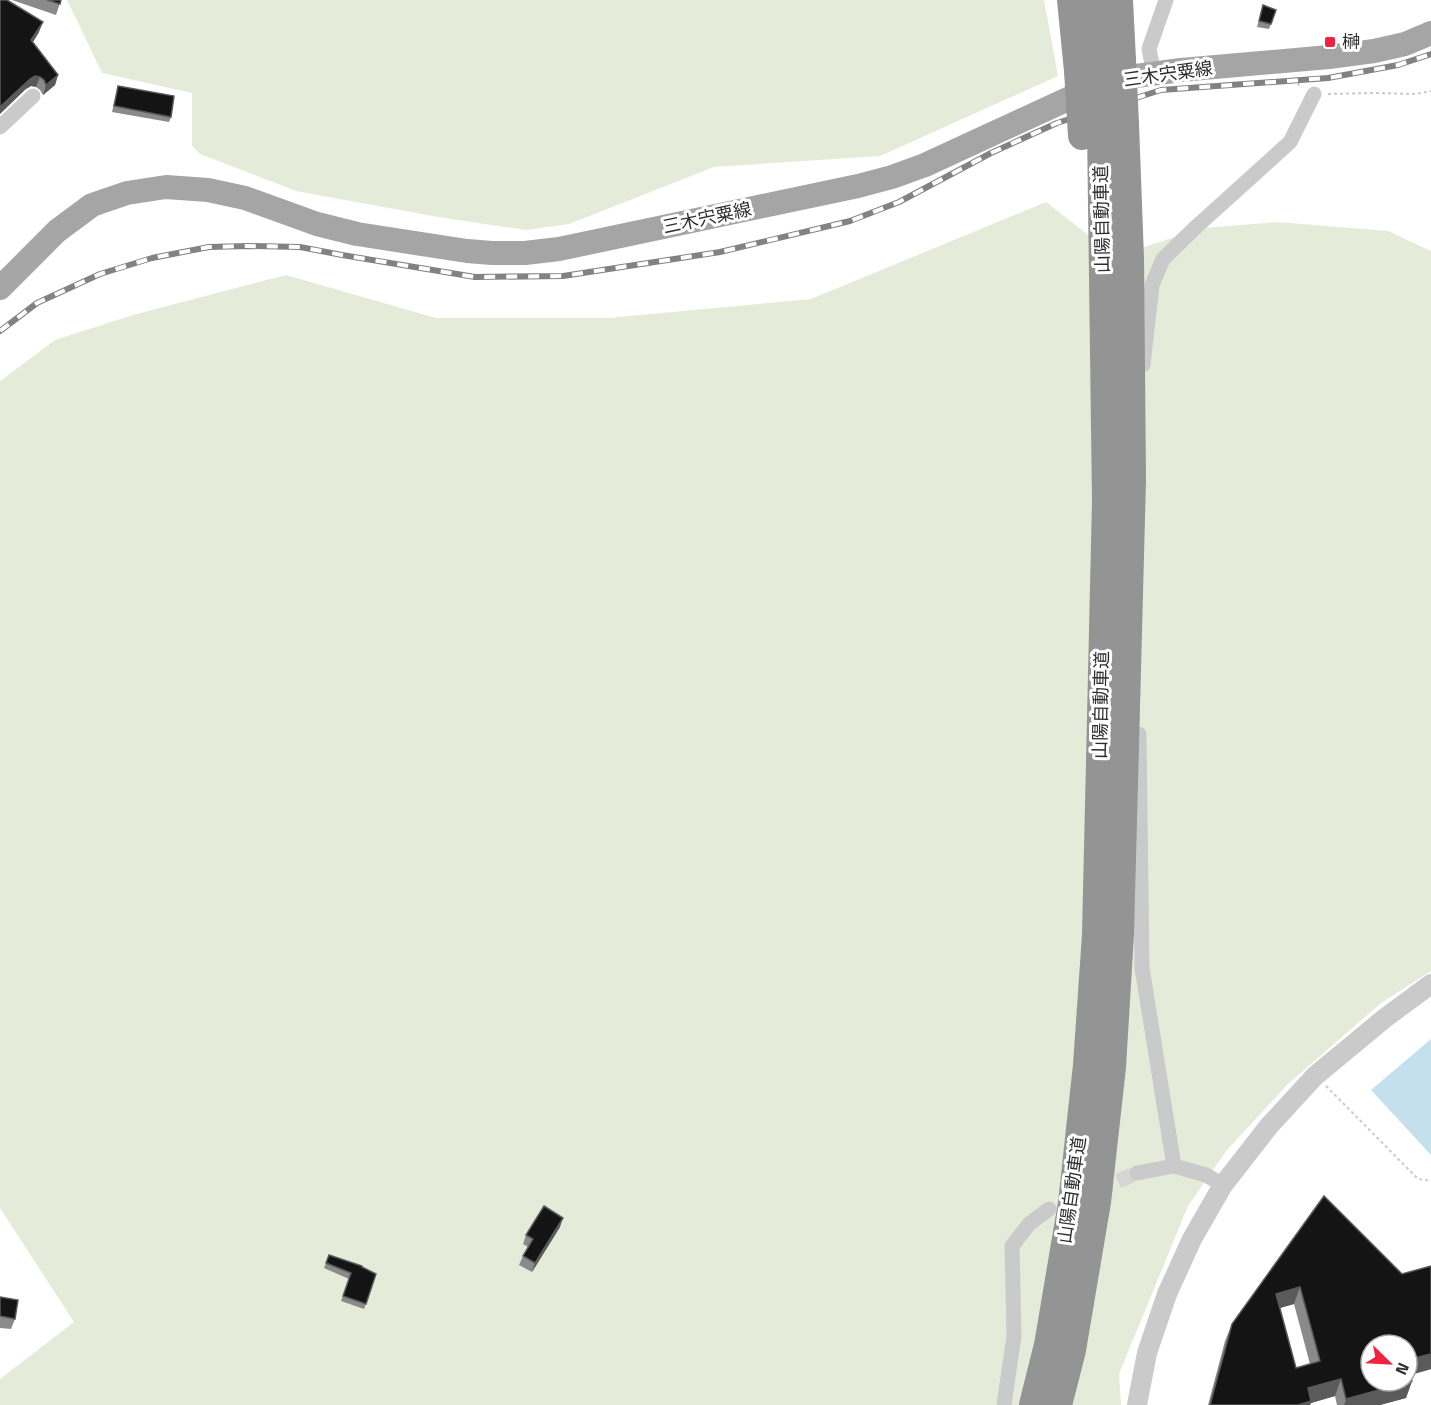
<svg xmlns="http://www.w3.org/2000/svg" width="1431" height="1405" font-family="'Titillium Web','Noto Sans JP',sans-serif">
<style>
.green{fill:#e4ecd9}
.water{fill:#c4e0ed}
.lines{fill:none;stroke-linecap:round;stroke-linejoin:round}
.minor-tunnel{stroke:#d5d5d5;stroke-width:15;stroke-dasharray:15 8;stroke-linecap:butt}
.path{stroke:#cacaca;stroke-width:2;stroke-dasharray:3 3;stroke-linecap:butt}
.minor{stroke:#cacaca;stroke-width:15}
.tertiary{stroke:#cacaca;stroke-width:20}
.primary{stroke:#a5a5a5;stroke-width:24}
.motorway{stroke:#949494;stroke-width:28}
.rail-casing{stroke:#828282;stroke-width:6}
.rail{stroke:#fff;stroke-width:4;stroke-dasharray:11;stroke-linecap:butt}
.motorway-bridge{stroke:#949494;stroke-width:28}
.wall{fill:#8a8a8a;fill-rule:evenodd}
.shaded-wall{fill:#5a5a5a}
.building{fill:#141414;stroke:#5a5a5a;stroke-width:1.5;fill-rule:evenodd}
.poi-dot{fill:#f1223e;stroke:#fff;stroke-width:2}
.labels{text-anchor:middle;stroke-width:6;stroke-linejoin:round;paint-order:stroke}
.poi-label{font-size:18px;fill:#2d2d2d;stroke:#fff;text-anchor:start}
.street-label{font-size:18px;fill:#2d2d2d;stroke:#fff}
</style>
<rect width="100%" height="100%" fill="#fff"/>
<path class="green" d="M67 0H1044L1058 76 880 156 714 167 569 224 526 230 438 217 296 191 200 154 192 146V93L102 73Z
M1046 202 1115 256 1204 228 1277 222 1388 231 1431 251V971L1381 1003 1288 1084 1227 1150 1188 1206 1119 1374 1121 1405H0V1379L74 1322 0 1208V381L55 340 133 315 286 275 436 318H608L811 299Z"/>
<path class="water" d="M1431 1039V1155L1371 1090Z"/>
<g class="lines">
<path class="minor-tunnel" d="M1097 1190 1137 1173"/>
<path class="path" d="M1297 77 1299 86 1302 87
M1328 94 1372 93 1416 94 1431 91
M1326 1086 1418 1179 1431 1181"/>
<path class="minor" d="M1154 74 1149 49 1166 0
M0 127 33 96
M1143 365 1152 285 1163 259 1196 227 1290 142 1314 94
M1139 734 1142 968 1174 1166
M1137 1173 1174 1166 1206 1175 1223 1185
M1004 1405 1014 1336 1012 1246 1029 1224 1049 1209"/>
<path class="tertiary" d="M1137 1405 1147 1353 1167 1294 1192 1239 1223 1185 1269 1126 1315 1076 1385 1018 1431 984"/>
<path class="primary" d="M0 288 57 231 92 205 127 193 166 187 208 190 245 198 317 224 357 234 467 251 492 253H525L559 249 858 186 892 177 925 165 1081 93 1103 85 1136 76 1181 70 1329 57 1374 51 1405 44 1431 33"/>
<path class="motorway" d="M1071 0 1078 71
M1094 0 1098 67
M1119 0 1122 60
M1033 1405 1048 1345 1072 1203 1087 1065 1096 935 1106 500 1101 129
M1058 1405 1072 1350 1097 1202 1112 1067 1120 934 1132 480 1130 258 1125 124"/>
<defs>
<path id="rail" d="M0 331 37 303 100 274 152 258 209 247 248 246 300 247 342 255 475 277 563 276 720 252 850 221 899 202 991 153 1057 123 1161 90 1328 78 1398 65 1431 54"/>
</defs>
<use href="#rail" class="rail-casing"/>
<use href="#rail" class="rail"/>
<path class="motorway-bridge" d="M1122 60 1125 124
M1098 67 1101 121
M1078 71 1082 136"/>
</g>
<path class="wall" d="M0 0 39 32 33 42 58 75 55 85 43 95 40 90 36 87 31 86 26 89Z
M12 0H61L56 15Z
M1263 5 1276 10 1269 29 1257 27Z
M118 86 171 117 169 122 112 112Z
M1324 1196 1402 1274 1431 1266V1369L1410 1375 1412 1381 1406 1398 1380 1405H1337L1335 1396 1311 1403 1310 1405H1208L1225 1341 1232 1324ZM1294 1304 1310 1364 1296 1368 1280 1308Z
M560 1227 532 1272 519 1265 523 1256 528 1247 523 1244 526 1235Z
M329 1255 362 1267 376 1274 364 1309 341 1301 349 1279 324 1268Z
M0 1297 15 1319 11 1329 0 1328Z"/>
<path class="shaded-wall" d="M43 22 39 32 28 50 31 40Z
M58 75 55 85 43 95 46 85Z
M35 76 40 77 36 87 31 86 26 89 0 114V107L30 79Z
M563 1218 560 1227 532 1272 535 1263Z
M1300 1287 1294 1304 1269 1311 1276 1294Z
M1431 1354V1369L1407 1376V1360Z
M1341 1379 1335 1396 1311 1403 1310 1405H1298L1308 1388Z
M1412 1381 1406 1398 1380 1405H1344L1346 1399Z"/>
<path class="building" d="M0 0H7L43 22 31 40 58 75 46 85 44 80 40 77 35 76 30 79 0 107Z
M47 0H61L60 4Z
M1263 5 1276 10 1271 24 1259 21Z
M118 86 174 96 171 117 114 106Z
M1324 1196 1402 1274 1431 1266V1354L1407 1360V1345H1371V1381H1407V1362L1412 1381 1346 1399 1341 1379 1308 1388 1311 1401 1298 1405H1210L1232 1324ZM1300 1287 1320 1361 1296 1368 1276 1294Z
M544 1206 563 1218 535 1263 523 1256 533 1239 526 1235Z
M329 1255 362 1266V1267L376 1274 366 1304 343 1296 351 1273 326 1263Z
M0 1297 18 1300 15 1319 0 1316Z"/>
<rect class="poi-dot" x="1324" y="36" width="12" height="12" rx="3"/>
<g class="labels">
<g class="poi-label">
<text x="1342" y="48">榊</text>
</g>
<g class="street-label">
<text transform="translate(1168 74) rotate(-8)" y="6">三木宍粟線</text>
<text transform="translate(707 218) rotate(-12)" y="6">三木宍粟線</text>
<text transform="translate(1102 219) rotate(-91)" y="6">山陽自動車道</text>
<text transform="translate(1101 705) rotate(-89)" y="6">山陽自動車道</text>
<text transform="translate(1072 1190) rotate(-82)" y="6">山陽自動車道</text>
</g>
</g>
<g transform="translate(1389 1363) rotate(114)"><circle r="28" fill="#ffffff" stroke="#ababab" stroke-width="1.5"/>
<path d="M0-4.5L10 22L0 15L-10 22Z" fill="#f1223e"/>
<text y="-9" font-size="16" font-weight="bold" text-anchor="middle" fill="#2d2d2d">N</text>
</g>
</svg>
